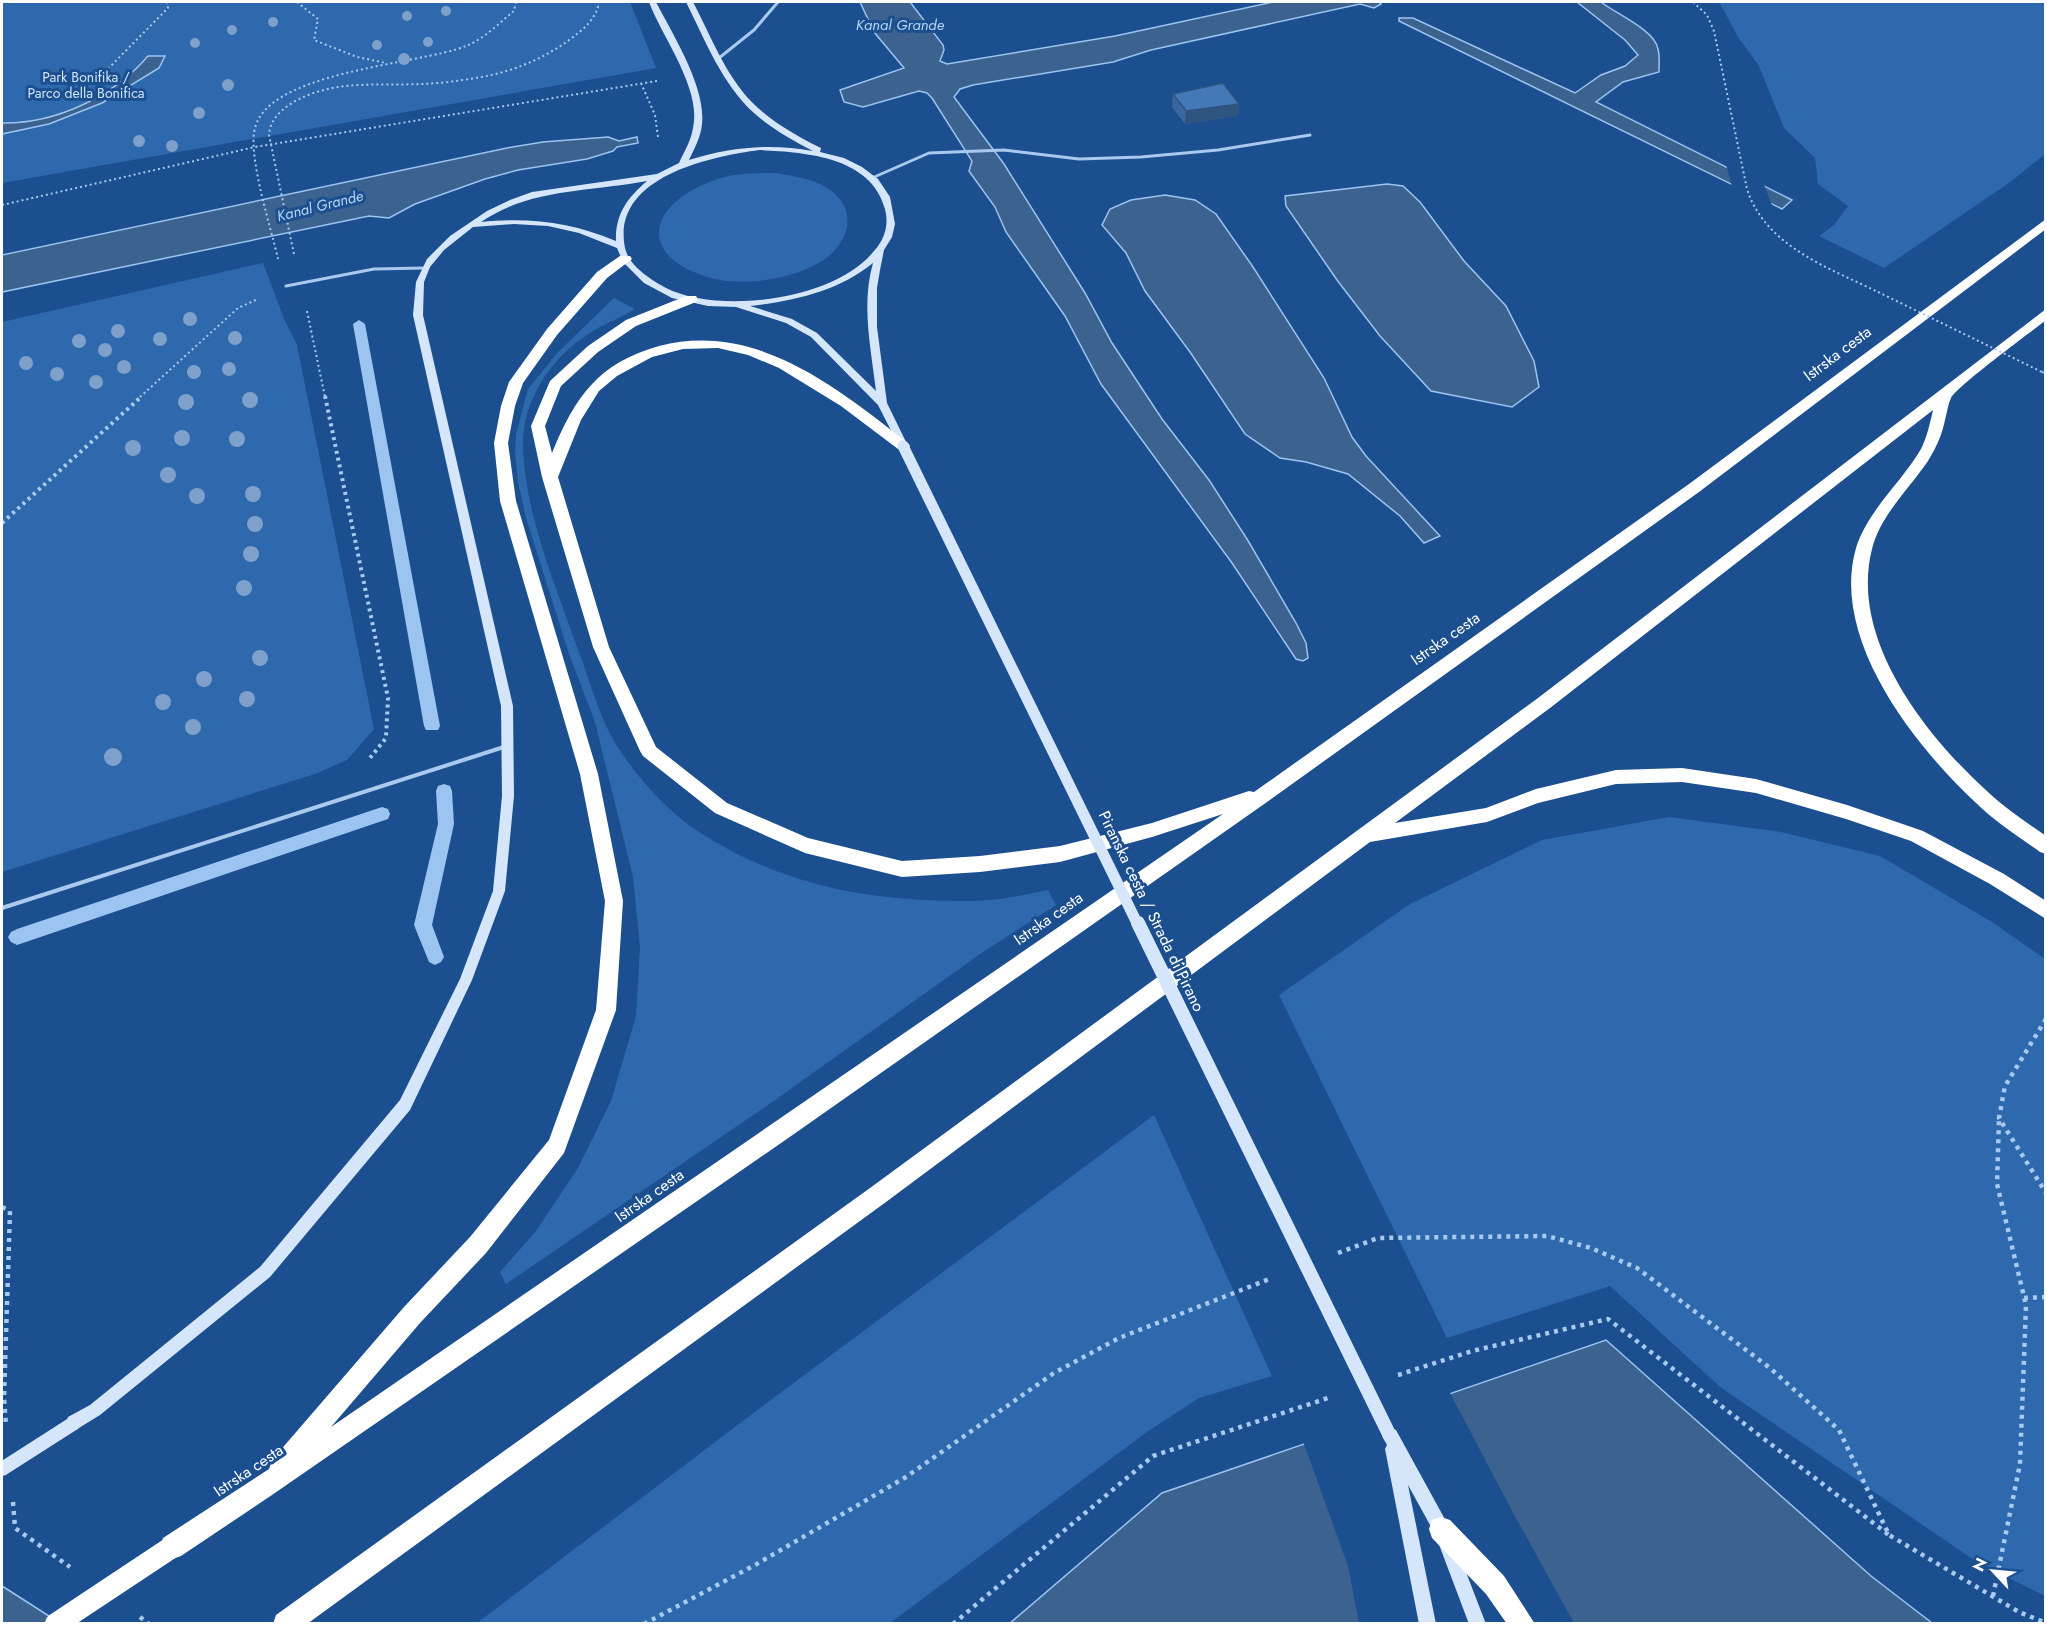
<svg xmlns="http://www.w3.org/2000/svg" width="2047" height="1625" font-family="Jost,sans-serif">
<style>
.green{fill:#2e69ad}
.water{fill:#3c6290;stroke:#9cc4f0;stroke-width:1.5}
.pier{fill:#1b4f8f}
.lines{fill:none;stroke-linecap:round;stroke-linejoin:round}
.stream{fill:#9cc4f0;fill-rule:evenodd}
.path-far2{stroke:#a9c9ee;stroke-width:2;stroke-dasharray:2 3;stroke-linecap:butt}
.path-far1{stroke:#a9c9ee;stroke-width:4;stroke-dasharray:3 4;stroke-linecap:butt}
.path{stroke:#a9c9ee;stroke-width:4.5;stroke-dasharray:4 5;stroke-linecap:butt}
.lane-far1{stroke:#a9c9ee;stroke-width:3}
.lane{stroke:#a9c9ee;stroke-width:4}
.secondary{fill:#d6e6fa;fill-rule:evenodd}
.highway{fill:#fff;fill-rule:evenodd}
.path-bridge{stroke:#a9c9ee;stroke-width:2;stroke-dasharray:2 3;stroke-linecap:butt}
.secondary-bridge-far1{stroke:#d6e6fa;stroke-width:11}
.secondary-bridge{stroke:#d6e6fa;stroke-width:14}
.highway-bridge{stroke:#fff;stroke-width:22}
.tree{fill:#7ea0ca}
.wall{fill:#3a679d}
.shaded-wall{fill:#305480}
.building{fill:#4478b7;stroke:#305480;stroke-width:1.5}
.labels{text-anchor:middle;stroke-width:6;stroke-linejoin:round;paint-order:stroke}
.far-park-label{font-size:14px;fill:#cfe3fa;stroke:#1b4f8f}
.far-water-label{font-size:15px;font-style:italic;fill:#b5d3f5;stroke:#1b4f8f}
.street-label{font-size:16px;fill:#fff;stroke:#1b4f8f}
</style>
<rect width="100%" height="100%" fill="#1b4f8f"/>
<path class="green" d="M2 2H630L656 68 2 183Z
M1717 2H2045V154L2009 183 1884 268 1819 236 1834 225 1848 206 1818 184 1815 158 1784 128 1759 66 1738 37 1721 5Z
M775 173C793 176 812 178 827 188 856 206 852 235 829 256 801 279 741 288 707 277 635 254 650 204 712 181 732 173 754 173 775 173Z
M263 263 285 321 297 345 374 729 347 760 315 774 2 872V322Z
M614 298 635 309C624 316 611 321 600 327 573 341 548 366 535 394 526 411 522 432 523 451 527 519 555 584 577 647 589 678 598 714 615 743 636 776 664 808 696 830 768 877 841 896 925 900 950 901 975 902 1000 899 1016 897 1032 893 1048 890L1056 905 983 952 768 1105 506 1284 500 1272 536 1231 578 1168 611 1101 636 1016 640 947 633 877 595 722 569 654 526 518 518 482 515 452 516 434 528 389 559 351Z
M1669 817 1781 832 1880 856 1992 922 2045 959V1596L1977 1562 1720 1387 1610 1286 1447 1338 1279 995 1410 904 1542 840Z
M1154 1115 1272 1376 1199 1398 1147 1432 890 1623H477L752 1414Z"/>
<path class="water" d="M860 2H910L943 45 944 50 940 61 947 64 1115 36 1273 2H1379L1381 4 1374 8 1360 4 1151 50 1113 62 973 85 960 89 954 97 1004 164 1085 293 1112 343 1162 419 1209 480 1247 539 1296 623 1306 643 1308 658 1303 661 1296 659 1232 563 1101 384 1065 316 1006 232 995 207 969 171 972 161 932 98 927 93 919 91 863 107 844 102 840 90 904 68 874 32Z
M1577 2H1601C1616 14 1655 30 1658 49 1660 56 1659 65 1659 72L1623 82 1596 102 1792 200 1782 209 1399 21V18H1413L1575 93 1601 75 1625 66 1638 55 1625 40Z
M148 56H165L159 68 102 103 49 124 2 134V123C55 124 113 97 148 56Z
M608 137 619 141 637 137 638 143 617 147 613 151 587 159 518 170 485 179 415 204 389 218 369 216 2 292V255L507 148 543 142Z
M1387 184 1403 186 1420 202 1464 261 1506 306 1534 361 1539 387 1512 407 1431 391 1380 336 1337 280 1286 206 1285 196Z
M1165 195 1195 200 1216 214 1253 267 1324 378 1352 437 1366 456 1440 536 1424 543 1400 516 1348 474 1306 462 1280 458 1245 434 1190 352 1145 291 1126 253 1102 225 1110 209 1131 200Z
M1606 1340 1871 1576 1932 1623 1009 1624 1162 1493Z
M2 1586 60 1623H2Z"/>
<path class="pier" d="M1726 164 1763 182 1773 208 1732 187Z
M1449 1391 1511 1509 1574 1623H1359L1348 1566 1303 1441Z"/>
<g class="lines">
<path class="stream" d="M359 320 365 324 440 726 438 730H426L424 726 353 324Z
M444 784 450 786 452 791 454 824 432 925 444 957 441 962 435 965 429 962 414 925 438 824 436 791 438 786Z
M382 807 388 809 390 814 388 819 17 945 11 942 8 937 11 932 17 929Z"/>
<path class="path-far2" d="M163 2H173
M297 2 318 19 314 40 357 57 386 63
M1693 2 1707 15 1714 31 1747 189C1765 246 1829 268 1878 292
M94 83 168 8 167 3
M641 83 655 115 658 137
M2 205 255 147 657 81
M294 254 269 135C270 120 280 111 292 103 332 79 377 86 422 84 441 83 461 81 481 77 511 72 540 60 565 43 580 32 596 21 599 2
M278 259C271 228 250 163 254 133 261 71 419 65 466 46 484 39 499 23 514 11L516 2
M307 311 325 397
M2042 372 2046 374
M140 397 238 308 258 299"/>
<path class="path-far1" d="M325 396 388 698 386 738 370 758
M2 523 142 396"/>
<path class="path" d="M2046 1019 2005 1086 1999 1118 2046 1193
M2 1207 10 1211 4 1398 6 1425
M1338 1253 1378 1238 1547 1236 1591 1248 1637 1268 1770 1368 1839 1430 1889 1535 2019 1612 2046 1623
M2024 1298 2046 1297
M1398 1375 1472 1351 1608 1319 1889 1535
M13 1502 15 1528 70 1567
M1993 1596 2020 1464 2026 1305 1997 1184 1999 1118
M140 1617 149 1624
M644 1624 755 1565 906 1477 1054 1373 1119 1338 1272 1278
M953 1624 1153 1456 1331 1397"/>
<path class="lane-far1" d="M719 58 754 30 778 2
M872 178 929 153 1004 150 1079 159 1141 157 1218 150 1310 135
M286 286 374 269 425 268"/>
<path class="lane" d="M2 908 507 746"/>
<path class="secondary" d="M649 2H656C673 35 706 87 702 124 701 137 694 149 689 160 730 147 770 143 813 151 792 140 772 129 754 113 722 84 705 40 686 2H693C712 38 727 80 758 108 777 125 799 137 821 148L820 152 844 158 862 167 878 179 890 197 895 224 892 237 884 250 880 270 877 288V327L887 403 908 446 903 449 900 448 878 405 811 337 786 323 736 307 708 306 672 298 644 283 623 262 617 248 579 233 548 226 514 224 473 227 444 250 430 267 424 282 423 315 513 706 514 796 505 891 472 980 410 1110 270 1277 100 1415 74 1431 68 1429 66 1423 68 1417 90 1405 260 1267 400 1100 460 979 493 891 502 796 501 706 413 315 416 282 427 259 450 236 487 211 510 200 532 192 657 174 679 163C684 152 691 141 693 128 702 89 662 37 649 2ZM759 150C804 152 871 156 885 209 889 224 885 239 874 251 835 300 720 315 666 288 651 280 629 266 625 248 611 177 709 157 759 150ZM647 181C627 198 615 215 616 241 571 222 529 217 481 222 531 188 589 192 647 181ZM873 263C861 304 871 349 876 391L817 333 792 319 750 306C794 301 839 291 873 263Z
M1390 1428 1396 1430 1447 1523 1486 1624H1469L1435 1534 1408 1485 1436 1624H1419L1385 1449 1387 1445 1382 1436 1384 1430Z"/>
<path class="highway" d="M2046 219V229L1699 492 1274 797 794 1134 272 1495 181 1556 172 1559 163 1556 160 1547 163 1538 269 1469 272 1460 404 1307 470 1237 549 1140 596 1010 605 901 580 774 500 501 494 443 501 406 509 382 547 329 597 272 620 256H630L632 259 607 278 557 335 523 383 515 406 508 443 516 501 598 774 623 901 616 1010 564 1153 486 1253 420 1323 331 1427 1223 814 1152 837 1060 862 980 872 902 877 805 853 715 813 643 756 640 751 593 647 542 477 531 426 550 381 588 346 626 320 686 296H696L698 299 696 302 636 326 598 352 561 386 545 426 552 453C575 397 598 363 659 346 756 321 836 387 908 443L910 446 908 449H898L841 406 779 368 748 355 718 348 683 349 652 357 617 376 599 391 581 420 558 477 609 647 656 747 727 803 808 838 902 861 980 856 1060 846 1152 823 1249 791 1254 792 1689 484Z
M2046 309V320C2031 332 1956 387 1951 398 1948 404 1947 413 1945 420 1942 435 1936 448 1928 461 1909 489 1880 516 1872 549 1849 639 1926 736 1988 792 2006 809 2026 822 2046 836V854L2040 852C2018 836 1994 821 1975 802 1913 744 1830 638 1856 548 1868 510 1901 483 1921 449 1927 437 1930 423 1933 410L1550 708 1395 823 1486 808 1536 789 1616 770 1682 768 1756 779 1847 805 1923 831 2004 874 2046 901V919L1990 884 1911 841 1846 819 1756 793 1682 782 1616 784 1538 803 1487 822 1370 842 886 1202 307 1624H273L276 1615 870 1188 1538 698Z
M1441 1517 1450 1520 1504 1576 1535 1624H1507L1486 1594 1432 1538 1429 1529 1432 1520Z"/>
<path class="path-bridge" d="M1878 292 2042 372"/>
<path class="secondary-bridge-far1" d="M903 446 1138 925"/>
<path class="secondary-bridge" d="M1138 923 1390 1436
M2 1469 74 1423"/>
<path class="highway-bridge" d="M56 1624 172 1547"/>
</g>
<g class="tree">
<circle cx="446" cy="11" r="5"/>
<circle cx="407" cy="16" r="5"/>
<circle cx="273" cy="22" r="5"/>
<circle cx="232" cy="30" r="5"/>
<circle cx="428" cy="42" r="5"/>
<circle cx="195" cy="43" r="5"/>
<circle cx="377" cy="45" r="5"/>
<circle cx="404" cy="59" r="6"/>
<circle cx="228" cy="85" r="6"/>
<circle cx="199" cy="113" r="6"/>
<circle cx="139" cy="141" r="6"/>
<circle cx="172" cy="146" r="6"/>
<circle cx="190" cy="319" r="7"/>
<circle cx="118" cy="331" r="7"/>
<circle cx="235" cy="338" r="7"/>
<circle cx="160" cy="339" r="7"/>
<circle cx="79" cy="341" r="7"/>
<circle cx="105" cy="350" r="7"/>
<circle cx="26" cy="363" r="7"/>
<circle cx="124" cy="367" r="7"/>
<circle cx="229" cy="369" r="7"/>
<circle cx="194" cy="372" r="7"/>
<circle cx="57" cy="374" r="7"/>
<circle cx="96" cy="382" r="7"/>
<circle cx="250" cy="400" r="8"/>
<circle cx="186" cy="402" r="8"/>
<circle cx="182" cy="438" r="8"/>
<circle cx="237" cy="439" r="8"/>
<circle cx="133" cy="448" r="8"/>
<circle cx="168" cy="475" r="8"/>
<circle cx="253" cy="494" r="8"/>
<circle cx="197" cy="496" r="8"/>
<circle cx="255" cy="524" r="8"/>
<circle cx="251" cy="554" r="8"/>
<circle cx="244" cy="588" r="8"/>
<circle cx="260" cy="658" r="8"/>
<circle cx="204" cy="679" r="8"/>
<circle cx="247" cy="699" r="8"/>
<circle cx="163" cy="702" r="8"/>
<circle cx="193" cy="727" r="8"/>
<circle cx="113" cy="757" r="9"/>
</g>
<path class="wall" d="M1173 94 1239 104 1238 116 1185 124 1172 107Z"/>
<path class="shaded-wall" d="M1239 104 1238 116 1185 124 1186 111Z"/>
<path class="building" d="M1223 83 1239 104 1186 111 1173 94Z"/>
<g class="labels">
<g class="far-park-label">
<text x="86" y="82">Park Bonifika /<tspan x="86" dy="16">Parco della Bonifica</tspan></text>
</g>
<g class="far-water-label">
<text x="900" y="30">Kanal Grande</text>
<text transform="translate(320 206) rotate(-14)" y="5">Kanal Grande</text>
</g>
<g class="street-label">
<text transform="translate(1837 353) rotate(-37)" y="6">Istrska cesta</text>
<text transform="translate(1445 638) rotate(-35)" y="6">Istrska cesta</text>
<text transform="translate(1152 911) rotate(64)" y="6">Piranska cesta / Strada di Pirano</text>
<text transform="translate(1048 918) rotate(-35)" y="6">Istrska cesta</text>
<text transform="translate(649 1195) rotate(-35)" y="6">Istrska cesta</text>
<text transform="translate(248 1470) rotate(-34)" y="6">Istrska cesta</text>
</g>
</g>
<rect width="2047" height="1625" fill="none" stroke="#ffffff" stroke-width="6"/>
<g transform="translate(1993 1571) rotate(296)" stroke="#1b4f8f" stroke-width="4.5" paint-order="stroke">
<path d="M0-4.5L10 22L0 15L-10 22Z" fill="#ffffff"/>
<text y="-9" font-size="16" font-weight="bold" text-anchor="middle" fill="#ffffff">N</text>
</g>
</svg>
